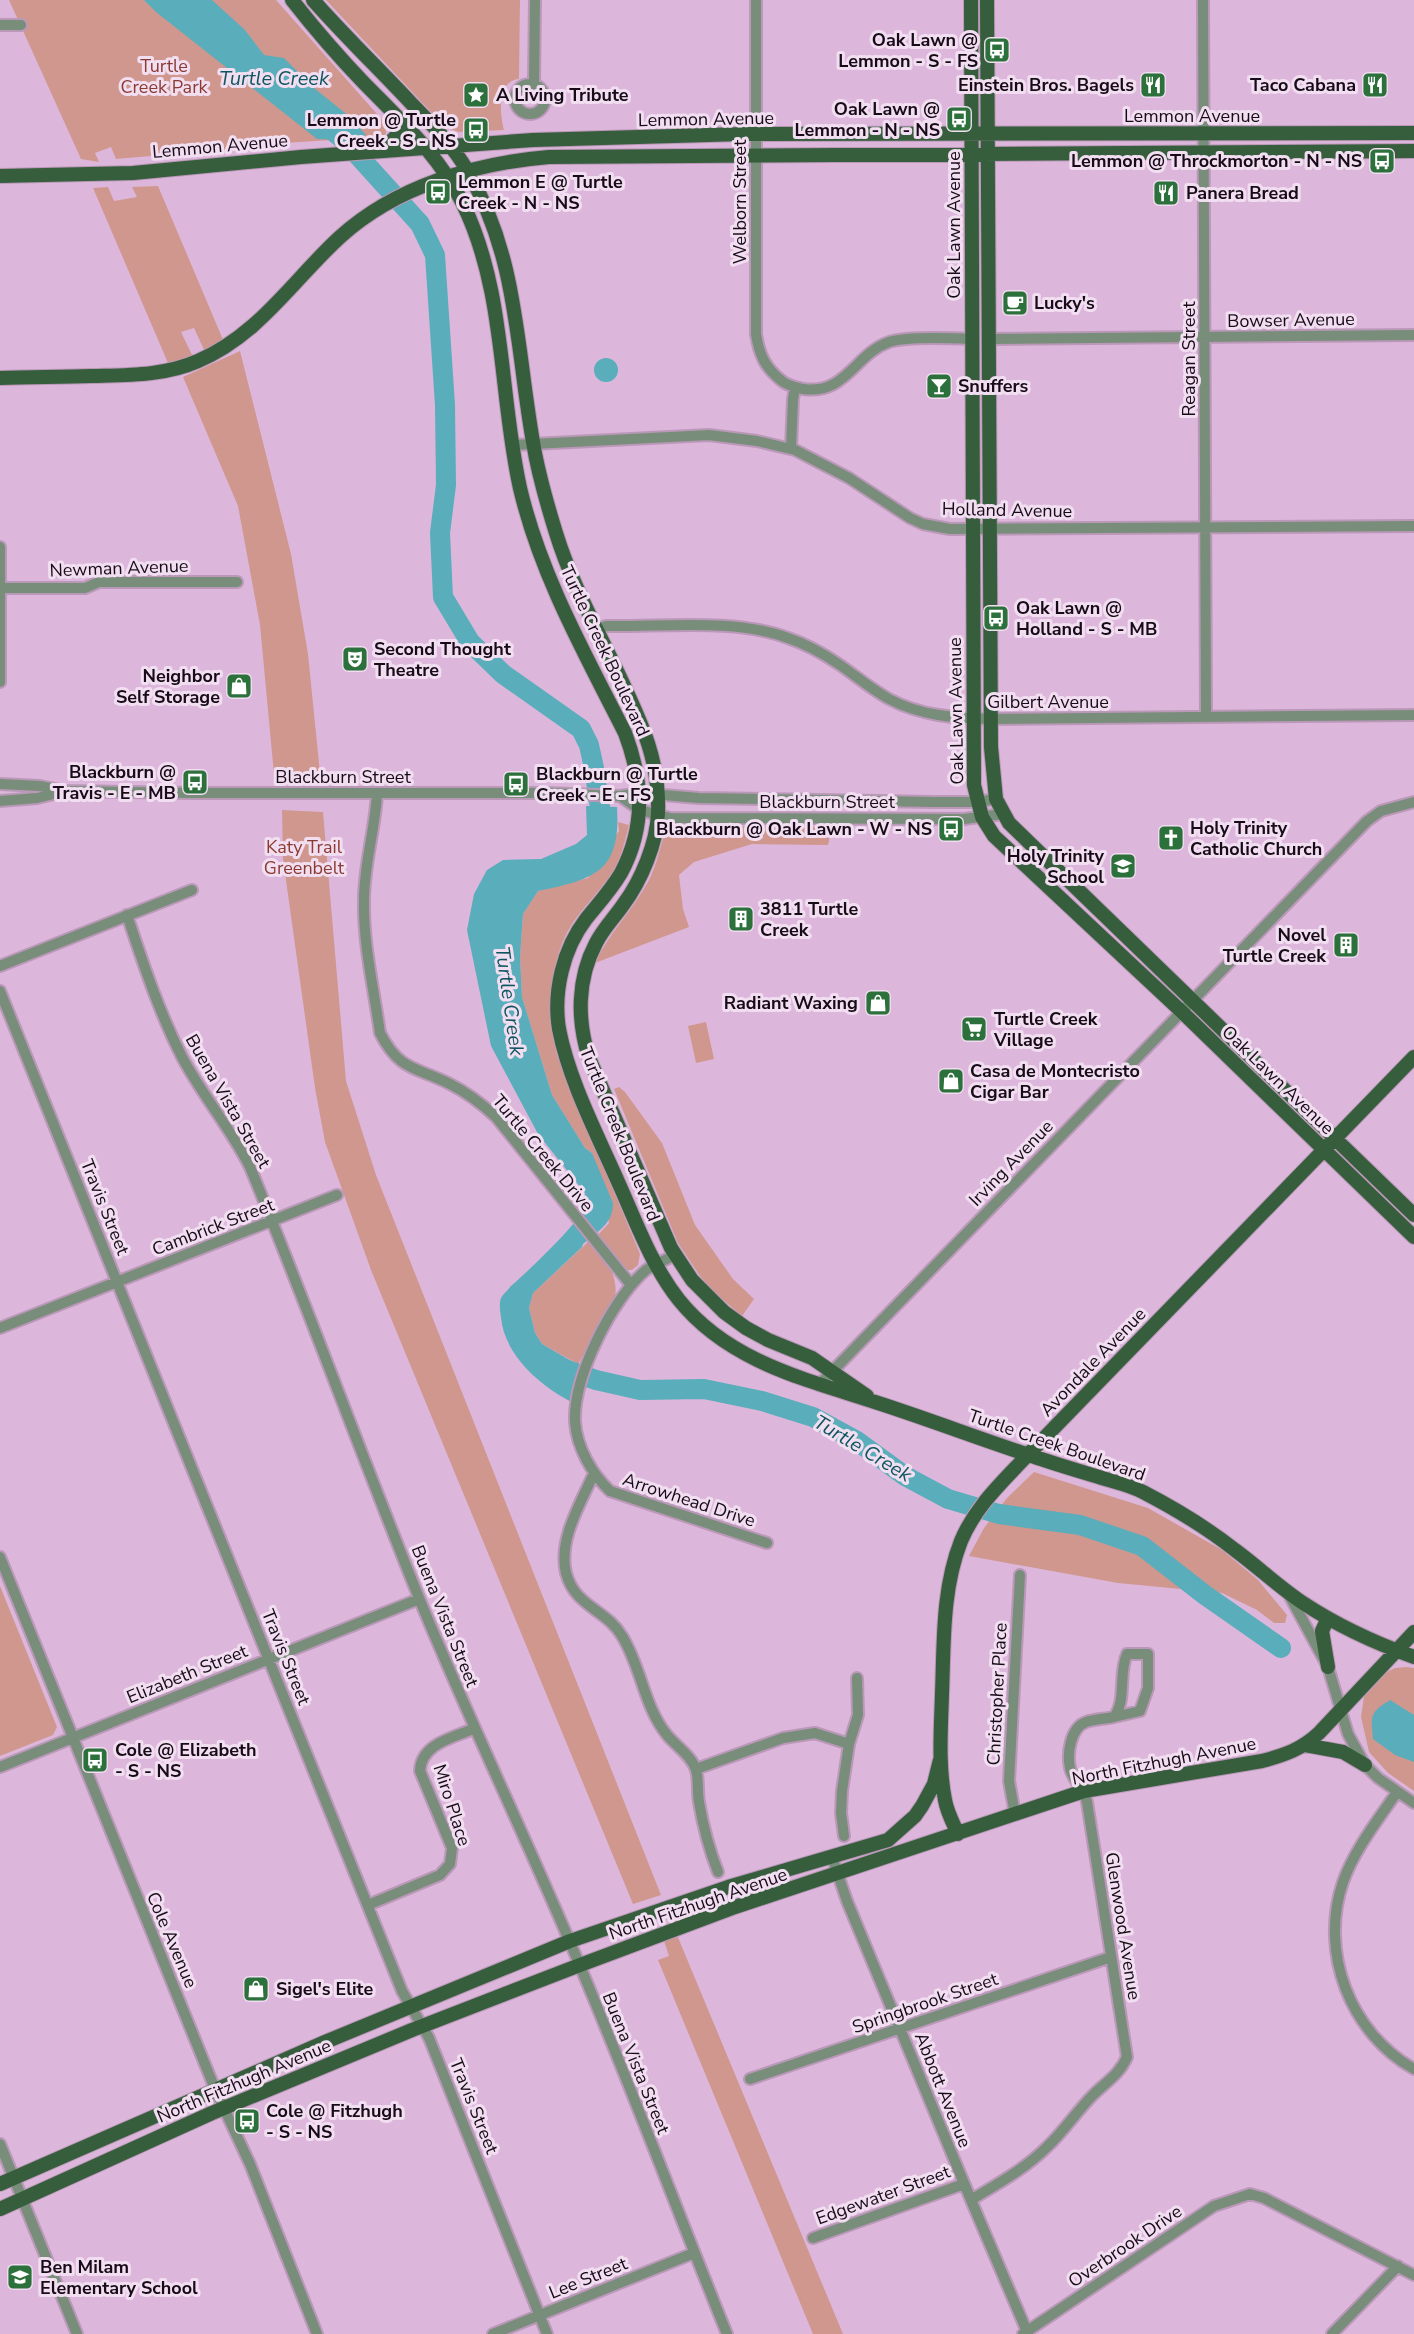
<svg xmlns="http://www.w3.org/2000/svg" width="1414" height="2334" font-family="'Nunito Sans',sans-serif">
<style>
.green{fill:#d0978f}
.water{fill:#5aadba}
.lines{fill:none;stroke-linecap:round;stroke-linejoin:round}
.river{stroke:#5aadba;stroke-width:20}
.minor-casing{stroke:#ba98b8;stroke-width:14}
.major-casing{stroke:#ba98b8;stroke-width:16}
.minor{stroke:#788d7a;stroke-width:10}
.major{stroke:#365e3d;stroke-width:14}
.labels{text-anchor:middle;stroke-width:6;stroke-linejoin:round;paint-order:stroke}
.poi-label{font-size:18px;font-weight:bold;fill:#180b18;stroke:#f2def1;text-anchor:start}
.park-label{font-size:18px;fill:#8b3a31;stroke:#f2def1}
.street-label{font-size:18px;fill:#180b18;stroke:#f2def1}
.water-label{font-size:20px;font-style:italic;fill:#0e5760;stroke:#f2def1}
</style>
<rect width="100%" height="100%" fill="#ddb7db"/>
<path class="green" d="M9 0H276L385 123 386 134 380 137 284 143 233 149 116 159 111 147 95 153 99 162 81 159Z
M326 0H520L519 79C496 81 500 115 504 130L459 132 445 127Z
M158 186 224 342 205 352 194 328 181 332 193 357 168 363 93 188 108 187 114 201 137 197 132 187Z
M240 351 291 554 308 654 321 783 275 785 260 625 238 506 183 377Z
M282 810 323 812 346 1081 376 1175 661 1895 633 1904 371 1270 325 1142 315 1088 283 859Z
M618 822 629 825C624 843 621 861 609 877 598 893 583 907 572 924 548 962 547 1013 557 1055L640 1254 638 1265 632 1270H624L596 1237 609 1223 592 1153 585 1148 552 1095 522 997 520 957 523 914 538 891 588 878 619 831Z
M670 825 822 827 826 828 830 836 828 845 752 844 694 862 679 875 683 909 689 927 595 963C609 933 632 911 648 882 657 865 660 847 666 829Z
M706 1022 714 1059 696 1063 688 1026Z
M619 1087 625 1092 662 1143 695 1225 733 1279 754 1299 742 1316 715 1293 700 1276 678 1243 614 1089Z
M589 1241C604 1259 619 1273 615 1298L578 1364 542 1344 535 1333 529 1308 533 1293Z
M1034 1472 1148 1508 1222 1550 1258 1580 1287 1615 1285 1623H1274L1257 1610 1222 1593 1118 1583 969 1556 984 1528 1007 1498Z
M0 1586 57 1727 53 1735 0 1756Z
M1406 1667 1414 1668V1791L1388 1773 1369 1752 1361 1717 1364 1696 1385 1673 1395 1668Z
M677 1935 843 2334H813L658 1960 669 1956 664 1941Z"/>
<path class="water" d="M144 0H212L245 30 264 55 284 58 314 88 350 117 366 135 344 140 317 139 156 12Z
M594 370a12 12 0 1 1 24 0a12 12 0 1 1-24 0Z
M586 806 617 807C621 872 595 879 538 891L523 914 520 957 522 997 552 1095 585 1148 592 1153 613 1203C613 1224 598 1231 583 1244L582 1247 533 1293 529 1308 535 1333 542 1344 580 1366 574 1403C541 1387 504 1355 501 1317 500 1311 499 1303 501 1298 503 1294 508 1290 510 1287 525 1274 585 1218 587 1202 587 1200 585 1195 585 1193L538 1134 491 1046 467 930 474 894 487 870 503 860 541 859 576 844 587 835Z
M1390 1700 1414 1715V1762L1395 1755 1373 1739C1371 1716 1369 1713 1390 1700Z"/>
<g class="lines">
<path class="river" d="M324 124 344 140 420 224 435 255 445 405 446 485 440 533 443 597 470 642 503 674 581 729 589 745 594 768 601 814 598 832
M564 1369 596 1380 640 1390 704 1389 762 1401 813 1417 857 1441 905 1476 948 1499 999 1514 1080 1525 1142 1546 1205 1595 1281 1648"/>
<defs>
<path id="minor" d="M756 0V334C759 354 765 368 782 381 788 386 795 387 803 389 846 395 855 354 889 342 907 336 951 338 972 339
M1203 0 1206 717
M0 25H21
M515 99a15 15 0 1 1 30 0a15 15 0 1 1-30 0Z
M534 84 535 0
M988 339 1414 335
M513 445 709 435 757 441 795 450 849 478 910 518 923 524 950 529 1414 526
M791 448 793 399 795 388
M0 547V682
M2 588H85L99 582H237
M597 630 606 626C662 627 736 618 788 638 806 644 824 654 840 665 856 676 871 689 889 699 921 716 955 718 990 719L1414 715
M0 784 40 786 65 791 191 793H547L620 796 640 793 699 798 934 802H977L996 799
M377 794C375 830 364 864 364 900 363 944 374 990 380 1033 400 1072 417 1067 450 1084 468 1093 482 1104 496 1117L631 1285
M620 796 640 810 670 818 964 819 1003 814
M0 801 37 798 62 792
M127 915C143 963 159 1012 182 1057 202 1095 231 1129 250 1167 309 1310 361 1455 419 1598 466 1713 520 1825 569 1940 625 2070 674 2203 727 2334
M0 966 192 890
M0 991 402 1991 429 2038 547 2334
M675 1255C666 1260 654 1264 646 1270 612 1299 573 1377 575 1422 577 1448 592 1474 610 1491L767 1543
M0 1328 337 1195
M819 1385 1367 821 1381 811 1414 802
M594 1473C581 1503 558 1539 566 1573 575 1607 606 1609 622 1636 641 1666 644 1707 667 1735 676 1746 692 1756 696 1770 699 1779 697 1792 699 1802 703 1826 709 1849 718 1872
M0 1557 215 2089 250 2164 317 2334
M1288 1593 1328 1667 1348 1734 1365 1765 1378 1778 1414 1803
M0 1767 419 1599
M696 1769 783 1738 815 1733 849 1744
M1397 1792C1378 1820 1354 1850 1343 1882 1319 1952 1350 2033 1414 2069
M1015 1814 1009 1781 1020 1575
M844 1836 841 1813 842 1791 849 1744 858 1715 857 1678
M832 1857 847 1901 971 2200 1028 2334
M368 1905 440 1875 450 1864 452 1848 420 1771C421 1744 452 1738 473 1729
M750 2079 1111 1957
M0 2144 77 2334
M971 2200C997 2184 1025 2169 1047 2147 1064 2131 1077 2111 1093 2095 1105 2083 1120 2074 1127 2057L1087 1802C1084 1789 1072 1779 1070 1768 1067 1754 1070 1728 1086 1722 1094 1719 1105 1719 1114 1717 1127 1700 1118 1674 1127 1654H1148V1688L1140 1711 1114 1717
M813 2238 964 2184
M493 2334 694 2253
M1023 2334 1214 2206 1250 2194 1264 2198 1414 2275
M1332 2334 1398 2266"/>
<path id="major" d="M292 0C314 28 338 56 363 82 400 120 440 156 463 204 506 292 499 394 520 488 540 574 585 654 625 733 643 781 646 826 621 873 611 890 598 904 586 919 563 949 553 992 559 1029 569 1081 598 1136 619 1184 637 1224 652 1266 679 1300 728 1361 804 1379 875 1402 928 1419 980 1439 1032 1456 1055 1464 1079 1471 1102 1478 1115 1482 1130 1485 1143 1492 1174 1508 1207 1528 1235 1550 1258 1567 1279 1587 1303 1603 1338 1626 1375 1643 1414 1657
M313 0C344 35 378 68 410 102 431 124 452 144 467 170 518 257 516 346 533 442 538 473 547 504 556 533 571 582 596 627 618 673 640 720 660 759 658 813 657 843 641 881 623 905 614 918 603 929 596 943 577 979 577 1020 589 1058L671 1248 692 1280 724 1312 746 1328 768 1340 812 1358 867 1396
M971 0 974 785 982 817 994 836 1181 1011 1414 1237
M987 0 991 747 996 799 1009 823 1414 1215
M382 151 397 135 399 119
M0 176 133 173 301 157 533 140 744 134 1414 133
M0 378C30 377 61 377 91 376 127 375 164 376 198 361 259 335 293 280 340 237 396 186 476 163 549 157L1414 151
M1328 1667 1322 1631 1328 1618
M1305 1745 1343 1752 1365 1765
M958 1834C953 1823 947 1812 945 1800 938 1765 941 1729 942 1694 944 1643 942 1589 961 1541 974 1510 996 1488 1019 1464L1414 1057
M0 2184 325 2042 570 1941 728 1887 888 1840 915 1816 922 1806 934 1784 940 1760
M0 2209 212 2113 412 2030 580 1965 735 1907 1084 1791 1262 1761C1285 1755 1302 1749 1319 1733L1414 1632"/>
</defs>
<use href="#minor" class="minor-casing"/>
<use href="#major" class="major-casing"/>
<use href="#minor" class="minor"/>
<use href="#major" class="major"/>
</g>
<defs>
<symbol id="bus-square" viewBox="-11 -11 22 22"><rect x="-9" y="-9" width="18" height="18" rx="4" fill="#2c703b" stroke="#f2def1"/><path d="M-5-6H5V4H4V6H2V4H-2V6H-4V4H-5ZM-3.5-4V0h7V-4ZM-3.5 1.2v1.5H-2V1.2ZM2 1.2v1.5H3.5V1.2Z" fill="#fff"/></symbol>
<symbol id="restaurant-square" viewBox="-11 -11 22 22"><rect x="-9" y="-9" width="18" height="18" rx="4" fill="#2c703b" stroke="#f2def1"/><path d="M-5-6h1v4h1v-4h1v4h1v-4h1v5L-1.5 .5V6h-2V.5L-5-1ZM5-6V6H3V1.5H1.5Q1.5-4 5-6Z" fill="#fff"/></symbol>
<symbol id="sight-square" viewBox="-11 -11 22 22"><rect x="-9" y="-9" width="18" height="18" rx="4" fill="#2c703b" stroke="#f2def1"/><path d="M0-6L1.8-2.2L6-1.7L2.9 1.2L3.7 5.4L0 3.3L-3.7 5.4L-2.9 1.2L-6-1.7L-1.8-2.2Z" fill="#fff"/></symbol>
<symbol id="cafe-square" viewBox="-11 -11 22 22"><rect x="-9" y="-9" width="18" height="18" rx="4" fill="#2c703b" stroke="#f2def1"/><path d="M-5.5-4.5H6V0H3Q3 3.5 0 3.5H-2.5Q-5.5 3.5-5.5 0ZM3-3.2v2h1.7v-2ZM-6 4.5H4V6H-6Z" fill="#fff"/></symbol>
<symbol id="bar-square" viewBox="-11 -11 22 22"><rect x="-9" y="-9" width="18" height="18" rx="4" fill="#2c703b" stroke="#f2def1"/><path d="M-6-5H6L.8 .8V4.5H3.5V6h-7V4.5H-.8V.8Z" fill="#fff"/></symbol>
<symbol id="theatre-square" viewBox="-11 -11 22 22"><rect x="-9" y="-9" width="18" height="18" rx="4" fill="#2c703b" stroke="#f2def1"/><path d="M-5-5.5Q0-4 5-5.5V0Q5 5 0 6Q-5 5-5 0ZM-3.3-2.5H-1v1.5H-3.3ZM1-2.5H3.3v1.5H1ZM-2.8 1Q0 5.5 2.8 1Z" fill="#fff"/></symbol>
<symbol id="shop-square" viewBox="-11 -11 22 22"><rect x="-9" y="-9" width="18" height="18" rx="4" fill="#2c703b" stroke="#f2def1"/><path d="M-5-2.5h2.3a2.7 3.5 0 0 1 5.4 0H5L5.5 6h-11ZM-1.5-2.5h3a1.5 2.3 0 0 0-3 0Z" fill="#fff"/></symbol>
<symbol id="church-square" viewBox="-11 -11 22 22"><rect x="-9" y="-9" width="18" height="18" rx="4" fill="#2c703b" stroke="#f2def1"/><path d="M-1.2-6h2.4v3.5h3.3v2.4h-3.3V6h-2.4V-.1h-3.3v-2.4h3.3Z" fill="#fff"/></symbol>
<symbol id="school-square" viewBox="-11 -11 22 22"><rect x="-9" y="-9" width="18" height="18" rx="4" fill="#2c703b" stroke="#f2def1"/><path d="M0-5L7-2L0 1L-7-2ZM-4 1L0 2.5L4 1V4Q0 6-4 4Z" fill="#fff"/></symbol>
<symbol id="building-square" viewBox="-11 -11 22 22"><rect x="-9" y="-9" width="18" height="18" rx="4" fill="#2c703b" stroke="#f2def1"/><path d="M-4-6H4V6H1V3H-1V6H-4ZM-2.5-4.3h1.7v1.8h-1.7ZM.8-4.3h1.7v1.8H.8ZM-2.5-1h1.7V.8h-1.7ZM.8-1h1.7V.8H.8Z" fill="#fff"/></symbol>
<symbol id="supermarket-square" viewBox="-11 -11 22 22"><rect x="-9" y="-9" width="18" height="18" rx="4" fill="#2c703b" stroke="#f2def1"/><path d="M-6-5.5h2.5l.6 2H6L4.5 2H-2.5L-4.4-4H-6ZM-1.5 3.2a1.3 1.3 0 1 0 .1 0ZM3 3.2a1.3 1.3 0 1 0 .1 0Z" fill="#fff"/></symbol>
</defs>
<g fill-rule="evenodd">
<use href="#bus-square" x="982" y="35" width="30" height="30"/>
<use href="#restaurant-square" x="1138" y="70" width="30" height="30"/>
<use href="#restaurant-square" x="1360" y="70" width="30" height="30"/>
<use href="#sight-square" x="461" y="80" width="30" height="30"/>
<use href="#bus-square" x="944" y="104" width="30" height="30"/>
<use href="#bus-square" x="461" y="115" width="30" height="30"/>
<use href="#bus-square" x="1367" y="146" width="30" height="30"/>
<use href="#bus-square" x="423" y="177" width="30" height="30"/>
<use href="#restaurant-square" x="1151" y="178" width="30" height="30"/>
<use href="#cafe-square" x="1000" y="288" width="30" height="30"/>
<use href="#bar-square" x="924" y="371" width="30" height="30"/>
<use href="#bus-square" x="981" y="603" width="30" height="30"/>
<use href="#theatre-square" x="340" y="644" width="30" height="30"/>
<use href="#shop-square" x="224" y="671" width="30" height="30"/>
<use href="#bus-square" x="180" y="767" width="30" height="30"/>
<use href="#bus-square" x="501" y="769" width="30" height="30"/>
<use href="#bus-square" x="936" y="814" width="30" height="30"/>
<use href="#church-square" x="1156" y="823" width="30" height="30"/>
<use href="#school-square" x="1108" y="851" width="30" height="30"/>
<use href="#building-square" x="726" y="904" width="30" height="30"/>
<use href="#building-square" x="1331" y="930" width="30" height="30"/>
<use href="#shop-square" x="863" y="988" width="30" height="30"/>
<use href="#supermarket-square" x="959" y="1014" width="30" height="30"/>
<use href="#shop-square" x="936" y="1066" width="30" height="30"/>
<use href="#bus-square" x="80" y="1745" width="30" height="30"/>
<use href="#shop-square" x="241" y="1974" width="30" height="30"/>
<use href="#bus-square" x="232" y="2106" width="30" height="30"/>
<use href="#school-square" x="5" y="2262" width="30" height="30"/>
</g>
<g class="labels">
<g class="poi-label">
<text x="978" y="46" text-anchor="end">Oak Lawn @<tspan x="978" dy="21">Lemmon - S - FS</tspan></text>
<text x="1134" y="91" text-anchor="end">Einstein Bros. Bagels</text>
<text x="1356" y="91" text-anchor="end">Taco Cabana</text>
<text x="496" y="101">A Living Tribute</text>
<text x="940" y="115" text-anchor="end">Oak Lawn @<tspan x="940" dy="21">Lemmon - N - NS</tspan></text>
<text x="456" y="126" text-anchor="end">Lemmon @ Turtle<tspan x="456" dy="21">Creek - S - NS</tspan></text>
<text x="1362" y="167" text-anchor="end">Lemmon @ Throckmorton - N - NS</text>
<text x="458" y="188">Lemmon E @ Turtle<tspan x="458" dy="21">Creek - N - NS</tspan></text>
<text x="1186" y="199">Panera Bread</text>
<text x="1034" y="309">Lucky's</text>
<text x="958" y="392">Snuffers</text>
<text x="1016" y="614">Oak Lawn @<tspan x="1016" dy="21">Holland - S - MB</tspan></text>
<text x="374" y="655">Second Thought<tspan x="374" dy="21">Theatre</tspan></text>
<text x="220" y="682" text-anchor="end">Neighbor<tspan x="220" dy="21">Self Storage</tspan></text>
<text x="176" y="778" text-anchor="end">Blackburn @<tspan x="176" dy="21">Travis - E - MB</tspan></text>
<text x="536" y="780">Blackburn @ Turtle<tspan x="536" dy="21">Creek - E - FS</tspan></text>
<text x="1190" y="834">Holy Trinity<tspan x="1190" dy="21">Catholic Church</tspan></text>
<text x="932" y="835" text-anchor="end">Blackburn @ Oak Lawn - W - NS</text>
<text x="1104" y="862" text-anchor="end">Holy Trinity<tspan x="1104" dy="21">School</tspan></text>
<text x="760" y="915">3811 Turtle<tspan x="760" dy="21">Creek</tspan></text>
<text x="1326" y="941" text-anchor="end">Novel<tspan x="1326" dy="21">Turtle Creek</tspan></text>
<text x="858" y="1009" text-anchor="end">Radiant Waxing</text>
<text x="994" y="1025">Turtle Creek<tspan x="994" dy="21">Village</tspan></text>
<text x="970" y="1077">Casa de Montecristo<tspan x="970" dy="21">Cigar Bar</tspan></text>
<text x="115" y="1756">Cole @ Elizabeth<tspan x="115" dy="21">- S - NS</tspan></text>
<text x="276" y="1995">Sigel's Elite</text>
<text x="266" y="2117">Cole @ Fitzhugh<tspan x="266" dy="21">- S - NS</tspan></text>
<text x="40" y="2273">Ben Milam<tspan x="40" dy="21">Elementary School</tspan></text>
</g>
<g class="park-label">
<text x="164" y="72">Turtle<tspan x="164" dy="21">Creek Park</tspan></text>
<text x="304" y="853">Katy Trail<tspan x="304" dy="21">Greenbelt</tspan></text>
</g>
<g class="street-label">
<text x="1192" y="122">Lemmon Avenue</text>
<text transform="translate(706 119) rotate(-1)" y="6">Lemmon Avenue</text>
<text transform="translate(220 146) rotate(-5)" y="6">Lemmon Avenue</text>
<text transform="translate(740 202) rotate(-90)" y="6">Welborn Street</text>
<text transform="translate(954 225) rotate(-90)" y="6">Oak Lawn Avenue</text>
<text transform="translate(1291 320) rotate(-1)" y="6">Bowser Avenue</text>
<text transform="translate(1189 359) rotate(-90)" y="6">Reagan Street</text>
<text transform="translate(1007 510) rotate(1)" y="6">Holland Avenue</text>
<text transform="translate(119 568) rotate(-2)" y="6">Newman Avenue</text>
<text transform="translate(605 651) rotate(65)" y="6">Turtle Creek Boulevard</text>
<text x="1048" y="708">Gilbert Avenue</text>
<text transform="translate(956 711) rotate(-91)" y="6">Oak Lawn Avenue</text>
<text x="343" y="783">Blackburn Street</text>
<text x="827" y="808">Blackburn Street</text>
<text transform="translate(1278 1080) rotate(44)" y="6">Oak Lawn Avenue</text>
<text transform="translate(228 1101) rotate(60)" y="6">Buena Vista Street</text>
<text transform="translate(620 1134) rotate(68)" y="6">Turtle Creek Boulevard</text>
<text transform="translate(543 1153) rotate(50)" y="6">Turtle Creek Drive</text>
<text transform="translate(1011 1163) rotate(-46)" y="6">Irving Avenue</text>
<text transform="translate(105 1207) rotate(68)" y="6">Travis Street</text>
<text transform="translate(213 1227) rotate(-21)" y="6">Cambrick Street</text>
<text transform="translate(1093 1362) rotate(-46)" y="6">Avondale Avenue</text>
<text transform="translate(1057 1445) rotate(19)" y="6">Turtle Creek Boulevard</text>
<text transform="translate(689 1500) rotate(18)" y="6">Arrowhead Drive</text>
<text transform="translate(445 1616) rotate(68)" y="6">Buena Vista Street</text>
<text transform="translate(286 1657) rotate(68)" y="6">Travis Street</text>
<text transform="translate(187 1674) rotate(-22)" y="6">Elizabeth Street</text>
<text transform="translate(997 1694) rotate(-87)" y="6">Christopher Place</text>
<text transform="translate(1164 1761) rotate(-11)" y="6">North Fitzhugh Avenue</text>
<text transform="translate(452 1805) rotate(72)" y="6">Miro Place</text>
<text transform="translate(698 1904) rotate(-19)" y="6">North Fitzhugh Avenue</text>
<text transform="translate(1123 1926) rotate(81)" y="6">Glenwood Avenue</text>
<text transform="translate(172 1940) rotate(67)" y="6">Cole Avenue</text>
<text transform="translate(925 2003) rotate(-19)" y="6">Springbrook Street</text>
<text transform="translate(636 2063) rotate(68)" y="6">Buena Vista Street</text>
<text transform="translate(244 2081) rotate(-23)" y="6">North Fitzhugh Avenue</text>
<text transform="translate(943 2090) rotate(68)" y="6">Abbott Avenue</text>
<text transform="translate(474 2106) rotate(68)" y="6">Travis Street</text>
<text transform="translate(883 2195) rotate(-20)" y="6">Edgewater Street</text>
<text transform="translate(1125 2246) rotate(-34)" y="6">Overbrook Drive</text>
<text transform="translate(588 2278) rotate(-22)" y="6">Lee Street</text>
</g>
<g class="water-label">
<text x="274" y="85">Turtle Creek</text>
<text transform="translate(510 1001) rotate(82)" y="7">Turtle Creek</text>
<text transform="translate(863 1448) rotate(31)" y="7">Turtle Creek</text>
</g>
</g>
</svg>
